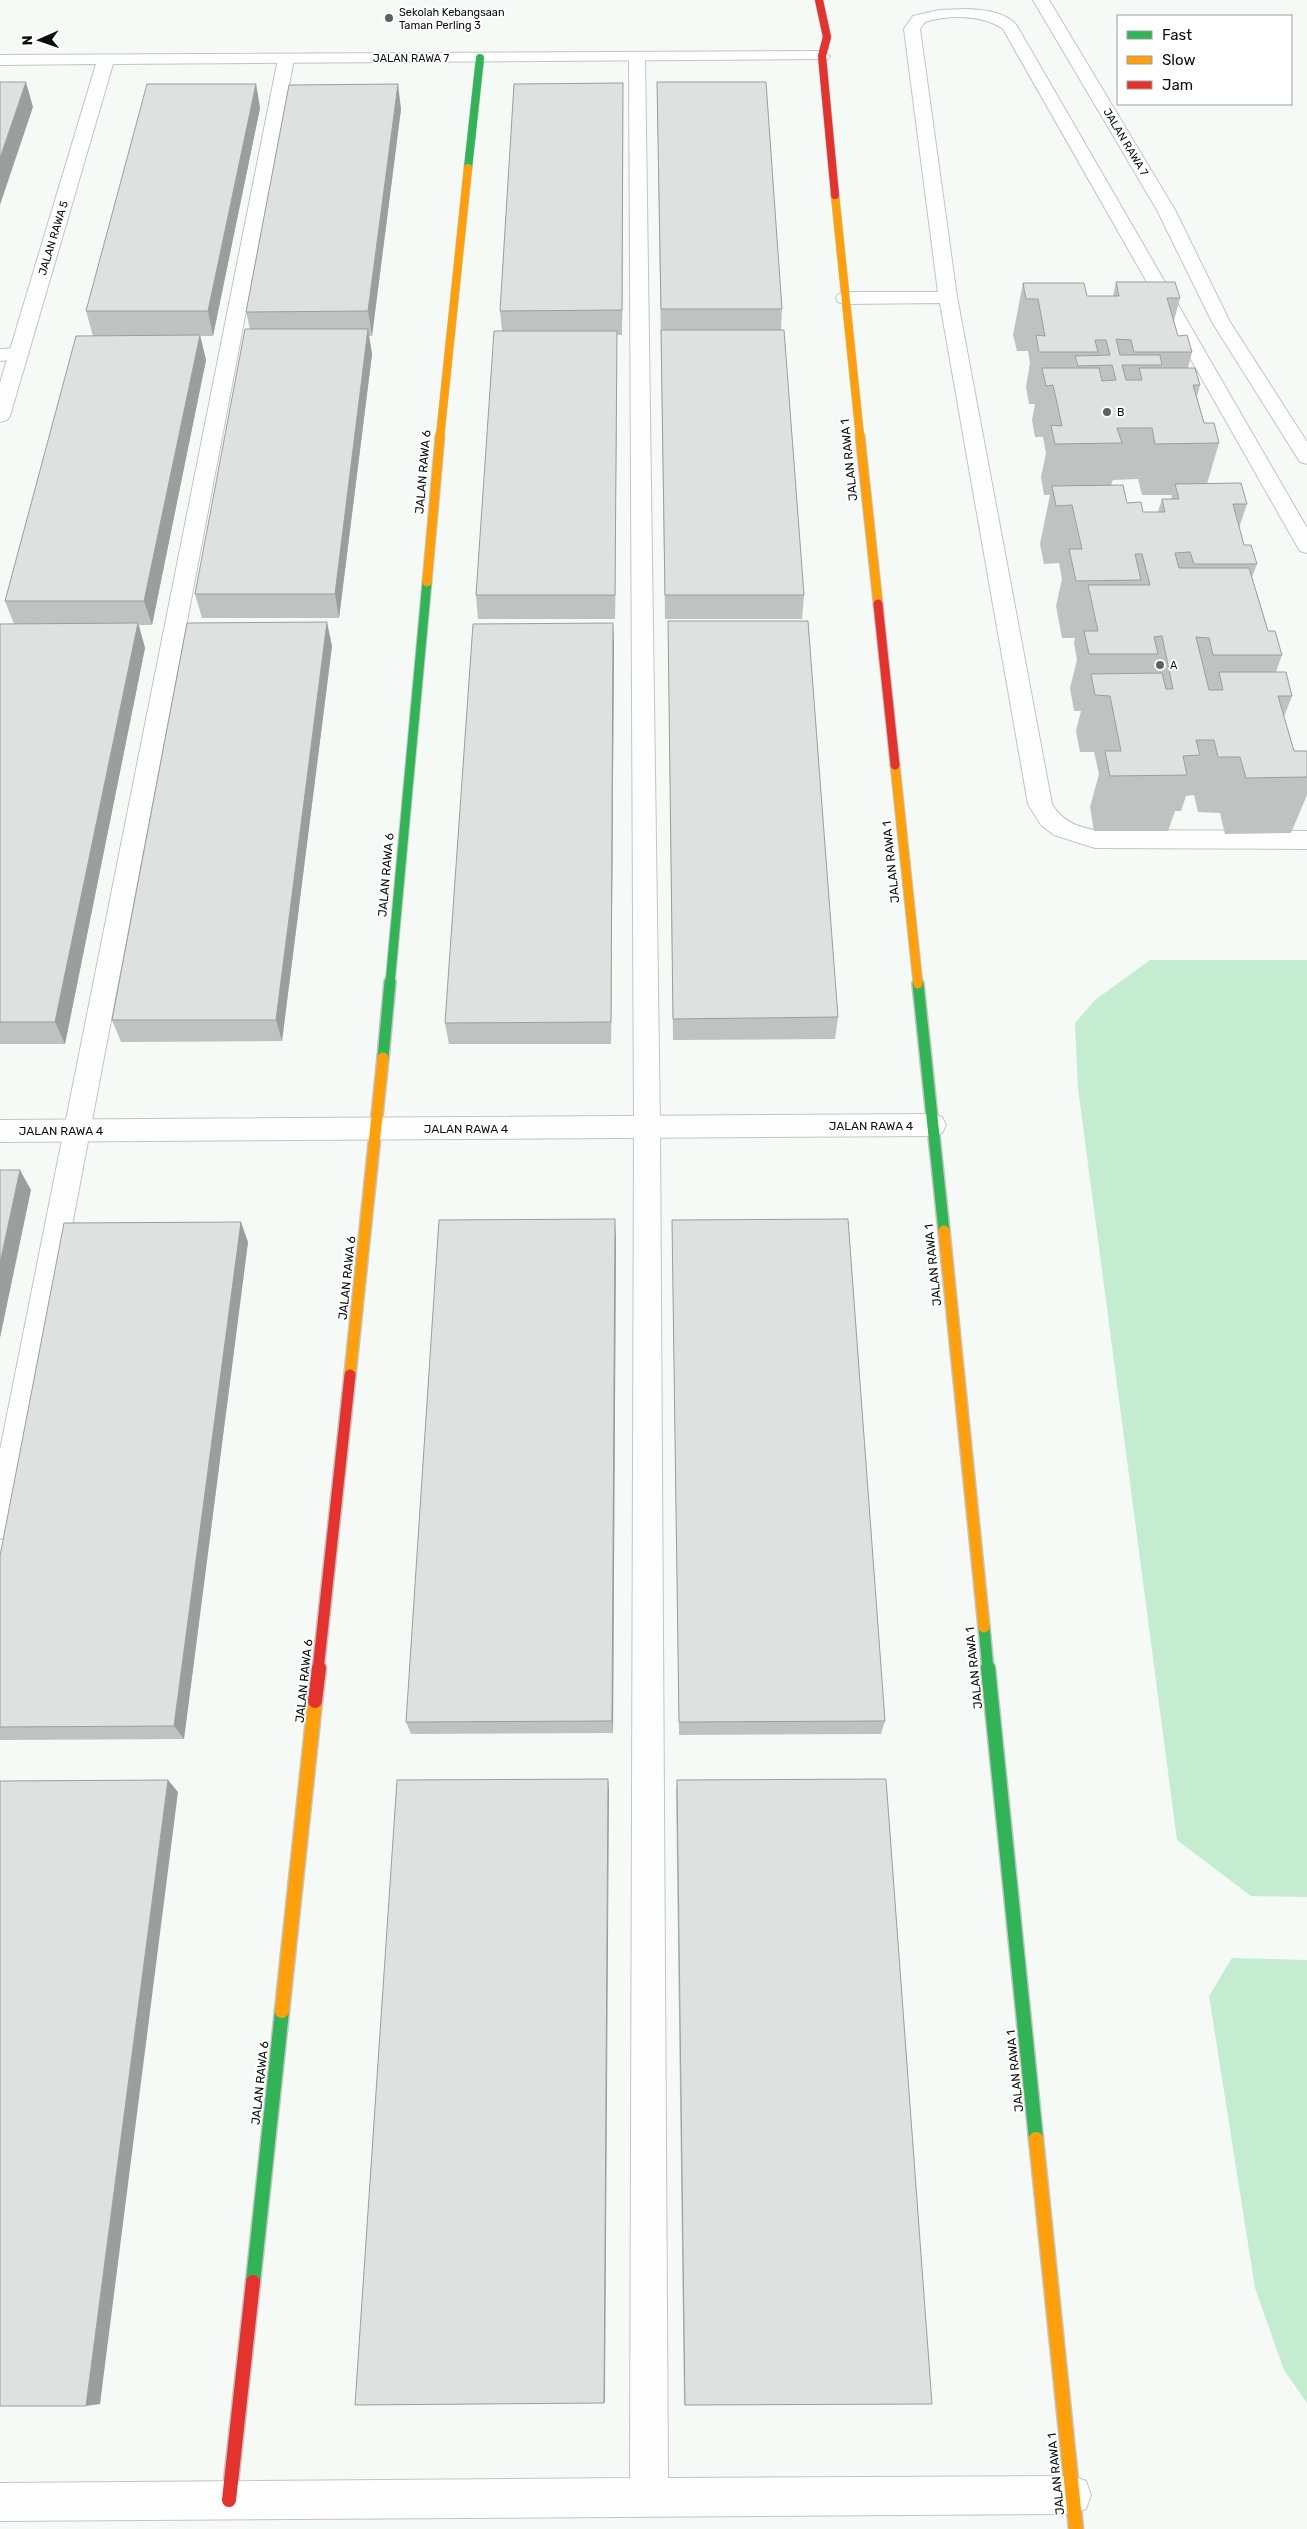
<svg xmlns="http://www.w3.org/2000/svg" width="1307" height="2529" font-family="Rubik,sans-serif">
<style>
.water{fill:#c3ecd1}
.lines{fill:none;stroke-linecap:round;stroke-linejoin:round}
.lane-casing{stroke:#c1c5c3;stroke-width:2}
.street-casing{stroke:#c1c5c3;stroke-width:2}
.fast-far3-casing{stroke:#c1c5c3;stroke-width:9}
.fast-far2-casing{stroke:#c1c5c3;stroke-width:11}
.fast-far1-casing{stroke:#c1c5c3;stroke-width:14}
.fast-casing{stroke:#c1c5c3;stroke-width:17}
.slow-far3-casing{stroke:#c1c5c3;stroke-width:9}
.slow-far2-casing{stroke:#c1c5c3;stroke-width:11}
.slow-far1-casing{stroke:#c1c5c3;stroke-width:14}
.slow-casing{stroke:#c1c5c3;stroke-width:17}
.jam-far3-casing{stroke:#c1c5c3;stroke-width:9}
.jam-far2-casing{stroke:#c1c5c3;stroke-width:11}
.jam-far1-casing{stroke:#c1c5c3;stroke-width:14}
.jam-casing{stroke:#c1c5c3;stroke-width:17}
.lane{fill:#fefefe;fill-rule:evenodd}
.street{fill:#fefefe;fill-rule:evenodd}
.fast-far3{stroke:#30b455;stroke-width:8}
.fast-far2{stroke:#30b455;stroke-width:9}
.fast-far1{stroke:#30b455;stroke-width:11}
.fast{stroke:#30b455;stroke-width:14}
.slow-far3{stroke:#ff9f0a;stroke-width:8}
.slow-far2{stroke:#ff9f0a;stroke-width:9}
.slow-far1{stroke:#ff9f0a;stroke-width:11}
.slow{stroke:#ff9f0a;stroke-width:14}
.jam-far3{stroke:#e5322d;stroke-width:8}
.jam-far2{stroke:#e5322d;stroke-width:9}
.jam-far1{stroke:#e5322d;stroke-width:11}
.jam{stroke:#e5322d;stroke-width:14}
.wall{fill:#bec2c0;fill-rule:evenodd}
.shaded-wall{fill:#9b9e9c}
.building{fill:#dde1df;stroke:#9b9e9c}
.poi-dot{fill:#5c605e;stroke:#fff;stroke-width:2}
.labels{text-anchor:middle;stroke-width:4;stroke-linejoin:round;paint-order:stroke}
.far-poi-label{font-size:11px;fill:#0a0d0b;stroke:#fff;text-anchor:start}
.far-street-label{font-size:11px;fill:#0a0d0b;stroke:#fff}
.street-label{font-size:12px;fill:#0a0d0b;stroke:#fff}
</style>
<rect width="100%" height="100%" fill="#f5faf7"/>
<path class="water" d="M1150 960H1307V1897L1251 1896 1177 1840 1078 1088 1075 1023 1095 1000Z
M1232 1958 1307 1960V2403L1284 2370 1255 2288 1209 1996Z"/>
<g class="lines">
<defs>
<path id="lane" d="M966 9C982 10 1006 11 1017 26L1307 528V553L1300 551 1297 546 1003 29C982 14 948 15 925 22L920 29 957 297 1052 804C1062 821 1077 827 1095 830L1307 831V849L1095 848 1054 835 1041 825 1028 804 940 303 845 304 838 302 836 298 838 294 845 292H938L904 29 913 16 939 10Z
M637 52 645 57 660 1127 668 2478 1072 2476 1086 2481 1091 2495 1086 2509 1072 2514 0 2521V2483L630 2478 634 1127 629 57Z
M286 54 294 59 15 1525 11 1535 0 1539V1450L278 59Z
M19 348 26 350 29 354 26 358 0 361V349Z"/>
<path id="street" d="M1033 0H1049L1175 210 1230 322 1307 442V464L1300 462 1212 322 1157 210Z
M822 51 830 56 828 59 113 64 10 416 7 420 0 422V383L96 64 0 65V55Z
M933 1114 942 1117 946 1125 942 1133 933 1136 0 1142V1120Z"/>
<path id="fast-far3" d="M468 168 480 58"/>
<path id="fast-far2" d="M390 984 427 582"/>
<path id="fast-far1" d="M918 984 944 1231
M383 1058 390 982
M984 1627 988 1670"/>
<path id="fast" d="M988 1668 1036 2139
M253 2282 282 2011"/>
<path id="slow-far3" d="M835 195 860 437
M440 437 468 168"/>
<path id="slow-far2" d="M860 436 878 604
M427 582 440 436
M895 765 918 984"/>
<path id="slow-far1" d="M944 1231 984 1627
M350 1375 383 1058"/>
<path id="slow" d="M282 2011 315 1701
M1036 2139 1076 2529"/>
<path id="jam-far3" d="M819 0 827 37 822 56 835 195"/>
<path id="jam-far2" d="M878 604 895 765"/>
<path id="jam-far1" d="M318 1670 350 1375"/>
<path id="jam" d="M315 1701 319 1668
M229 2500 253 2282"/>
</defs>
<use href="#lane" class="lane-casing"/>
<use href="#street" class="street-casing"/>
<use href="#fast-far3" class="fast-far3-casing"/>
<use href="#fast-far2" class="fast-far2-casing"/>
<use href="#fast-far1" class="fast-far1-casing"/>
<use href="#fast" class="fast-casing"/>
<use href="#slow-far3" class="slow-far3-casing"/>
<use href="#slow-far2" class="slow-far2-casing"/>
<use href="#slow-far1" class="slow-far1-casing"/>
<use href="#slow" class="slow-casing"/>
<use href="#jam-far3" class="jam-far3-casing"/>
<use href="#jam-far2" class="jam-far2-casing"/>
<use href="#jam-far1" class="jam-far1-casing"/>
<use href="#jam" class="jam-casing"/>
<use href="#lane" class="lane"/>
<use href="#street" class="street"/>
<use href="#fast-far3" class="fast-far3"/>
<use href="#fast-far2" class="fast-far2"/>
<use href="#fast-far1" class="fast-far1"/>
<use href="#fast" class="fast"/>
<use href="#slow-far3" class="slow-far3"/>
<use href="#slow-far2" class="slow-far2"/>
<use href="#slow-far1" class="slow-far1"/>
<use href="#slow" class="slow"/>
<use href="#jam-far3" class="jam-far3"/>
<use href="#jam-far2" class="jam-far2"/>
<use href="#jam-far1" class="jam-far1"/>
<use href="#jam" class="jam"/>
</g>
<path class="wall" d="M657 82 782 309 781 330 804 595 802 619H665Z
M256 84 260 108 213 336H200L206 360 152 625H139L145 648 65 1044H0V624H14L5 601 93 336 86 311Z
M623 108 622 335H617L615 619H478L476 595 502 331 500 311Z
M401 109 372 336H369L372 354 339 618H202L195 594 250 329 246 312Z
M1116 282 1180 298 1174 321 1178 336 1192 352 1188 368 1200 385 1197 397 1204 423 1219 443 1207 484 1247 504 1239 528 1244 545 1257 564 1252 577 1268 631 1282 655 1276 672 1292 696 1284 717 1294 751H1307V795L1291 833 1225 834 1220 813 1198 812 1194 795 1186 796 1181 811H1175L1168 831H1094L1090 807 1099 774 1094 752H1080L1076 731 1081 711H1074L1070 688 1077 660 1074 643 1075 638H1062L1056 606 1062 579 1059 563 1044 564 1040 544 1050 495H1044L1041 477 1046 453 1043 437H1035L1032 420 1035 404H1029L1026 387 1030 363 1028 351H1017L1013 335 1023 283 1087 296H1113ZM1138 479 1142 495H1172L1171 499H1162L1158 512H1143L1127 503 1111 485 1113 480Z
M668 621 838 1017 835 1039 673 1040Z
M613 623 614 648 611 1044H449L445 1023Z
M332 646 282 1041 121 1042 112 1020Z
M672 1220 885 1721 881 1734 679 1735Z
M616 1239 613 1733 411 1734 406 1722Z
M248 1242 184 1739 0 1740V1556Z
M677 1780 685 2405 684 2404 676 1792Z"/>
<path class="shaded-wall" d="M26 82 33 107 0 205V158Z
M623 83V108L622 335V310Z
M256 84 260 108 213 336 208 311Z
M398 84 401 109 372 336 368 311Z
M368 329 372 354 339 618 335 594Z
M617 331V356L615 619V595Z
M200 335 206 360 152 625 144 601Z
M327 622 332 646 282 1041 276 1020Z
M138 623 145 648 65 1044 55 1022Z
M613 623 614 648 611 1044V1022Z
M20 1170 31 1190 0 1338V1263Z
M615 1219 616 1239 613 1733 612 1721Z
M241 1222 248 1242 184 1739 174 1726Z
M608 1779 609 1790 605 2402 604 2403Z
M168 1780 178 1792 100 2404 86 2406Z"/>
<path class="building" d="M0 82H26L0 158Z
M657 82H766L782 309H661Z
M623 83 622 310 500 311 514 84Z
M147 84H256L208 311H86Z
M398 84 368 311 246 312 289 85Z
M1116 282H1175L1180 298H1167L1178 336 1187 335 1192 352H1134L1131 340 1116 339 1120 355H1160L1162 365H1122L1126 380H1142L1139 368H1195L1200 385H1193L1204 423H1214L1219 443 1155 444 1152 428H1117L1122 443 1055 444 1051 425 1062 426 1053 385 1046 386 1042 368H1099L1102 381 1116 380 1112 365 1078 366 1075 356 1110 355 1106 340H1095L1098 352H1039L1036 335 1045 336 1038 299H1026L1023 283H1084L1087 296H1119Z
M245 329H368L335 594H195Z
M661 330H784L804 595H665Z
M494 331H617L615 595H476Z
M200 335 144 601H5L76 336Z
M1241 483 1247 504H1233L1244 545H1251L1257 564H1194L1190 552 1175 553 1179 568H1249L1268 631H1275L1282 655H1213L1209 638 1196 637 1209 690H1223L1219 672H1286L1292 696H1278L1294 751H1307V777L1246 778 1240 757H1218L1214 740H1196L1200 755 1183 756 1187 775 1110 776 1105 751H1121L1110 696 1095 695 1091 674 1162 673 1166 689H1173L1162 636 1154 637 1158 654H1089L1084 631H1098L1088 585H1150L1142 554H1135L1141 580 1076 581 1069 549H1082L1072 505 1056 506 1052 486 1123 485 1127 503 1141 502 1143 512H1165L1162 499H1179L1175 484Z
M668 621H808L838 1017 673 1019Z
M327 622 276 1020H112L187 623Z
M138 623 55 1022H0V624Z
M613 623 611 1022 445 1023 473 624Z
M0 1170H20L0 1263Z
M615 1219 612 1721 406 1722 439 1220Z
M848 1219 885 1721 679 1722 672 1220Z
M241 1222 174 1726 0 1727V1556L64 1223Z
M608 1779 604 2403 355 2405 397 1780Z
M886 1779 932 2404 685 2405 677 1780Z
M168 1780 86 2406H0V1781Z"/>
<g class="poi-dot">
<circle cx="389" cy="18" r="5"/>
<circle cx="1107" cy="412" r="5"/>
<circle cx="1160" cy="665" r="5"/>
</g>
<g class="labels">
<g class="far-poi-label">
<text x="399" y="16">Sekolah Kebangsaan<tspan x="399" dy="13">Taman Perling 3</tspan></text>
<text x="1117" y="416">B</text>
<text x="1170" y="669">A</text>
</g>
<g class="far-street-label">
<text x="411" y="62">JALAN RAWA 7</text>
<text transform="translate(1126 142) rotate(59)" y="4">JALAN RAWA 7</text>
<text transform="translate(53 238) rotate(-73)" y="4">JALAN RAWA 5</text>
</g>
<g class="street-label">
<text transform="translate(849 460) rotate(-96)" y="4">JALAN RAWA 1</text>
<text transform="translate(423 472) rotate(-85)" y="4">JALAN RAWA 6</text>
<text transform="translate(891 862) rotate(-96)" y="4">JALAN RAWA 1</text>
<text transform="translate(386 875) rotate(-85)" y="4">JALAN RAWA 6</text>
<text x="871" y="1130">JALAN RAWA 4</text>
<text x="466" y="1133">JALAN RAWA 4</text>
<text x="61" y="1135">JALAN RAWA 4</text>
<text transform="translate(933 1265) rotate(-96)" y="4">JALAN RAWA 1</text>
<text transform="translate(347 1278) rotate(-84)" y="4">JALAN RAWA 6</text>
<text transform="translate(974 1668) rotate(-96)" y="4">JALAN RAWA 1</text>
<text transform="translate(304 1681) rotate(-84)" y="4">JALAN RAWA 6</text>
<text transform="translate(1015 2071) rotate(-96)" y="4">JALAN RAWA 1</text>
<text transform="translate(260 2083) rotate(-84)" y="4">JALAN RAWA 6</text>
<text transform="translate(1056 2474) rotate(-96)" y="4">JALAN RAWA 1</text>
</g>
</g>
<rect x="1117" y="15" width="175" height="90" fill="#ffffff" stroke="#9d9e9d"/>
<rect x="1127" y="31" width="25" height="8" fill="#30b455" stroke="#9d9e9d"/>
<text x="1162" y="40" font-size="15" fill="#0a0d0b">Fast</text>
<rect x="1127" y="56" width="25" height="8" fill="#ff9f0a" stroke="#9d9e9d"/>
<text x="1162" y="65" font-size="15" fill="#0a0d0b">Slow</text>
<rect x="1127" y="81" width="25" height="8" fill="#e5322d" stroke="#9d9e9d"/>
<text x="1162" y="90" font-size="15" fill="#0a0d0b">Jam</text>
<g transform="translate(40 40) rotate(268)" stroke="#ffffff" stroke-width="4" paint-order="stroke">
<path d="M0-4L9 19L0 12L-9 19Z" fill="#0a0d0b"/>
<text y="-8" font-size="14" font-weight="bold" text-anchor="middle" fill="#0a0d0b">N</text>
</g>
</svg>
